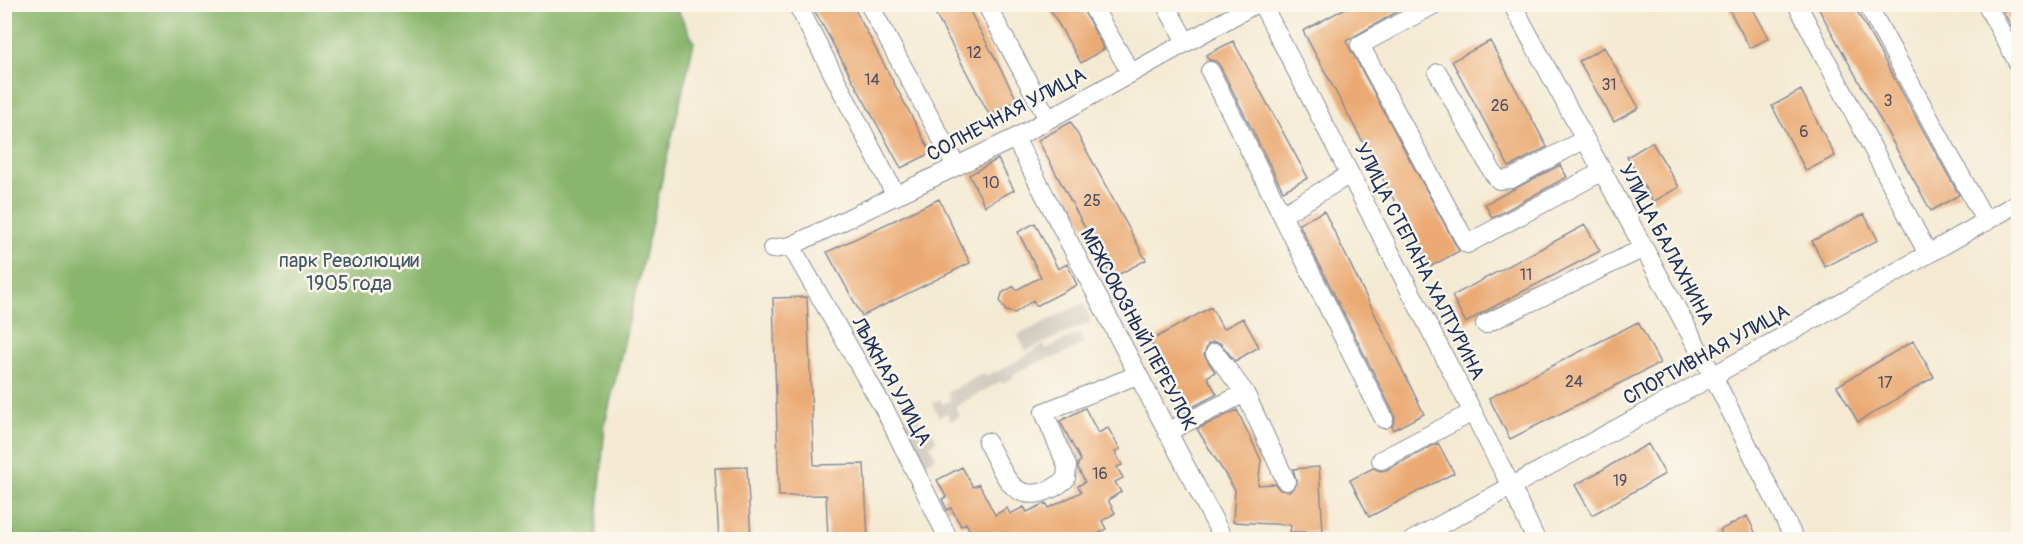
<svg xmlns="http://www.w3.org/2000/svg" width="2023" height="544" font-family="Pangolin,sans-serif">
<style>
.industrial{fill:#cbc3b8}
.forest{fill:#89b56c;stroke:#527265;stroke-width:1.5}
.building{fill:#ebaa73}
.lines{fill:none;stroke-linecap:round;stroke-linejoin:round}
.minor-casing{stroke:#888c98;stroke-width:20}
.minor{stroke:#fff;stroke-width:18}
.labels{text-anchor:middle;stroke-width:5;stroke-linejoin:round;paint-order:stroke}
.number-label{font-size:16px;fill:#4f4e63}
.street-label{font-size:20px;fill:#1b2f5e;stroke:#fbf7ec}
.park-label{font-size:20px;fill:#3f5866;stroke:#fbf7ec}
</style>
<rect width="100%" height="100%" fill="#fbf7ec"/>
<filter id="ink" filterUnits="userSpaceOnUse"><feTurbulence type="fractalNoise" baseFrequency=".0167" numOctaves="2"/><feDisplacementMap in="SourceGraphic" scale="12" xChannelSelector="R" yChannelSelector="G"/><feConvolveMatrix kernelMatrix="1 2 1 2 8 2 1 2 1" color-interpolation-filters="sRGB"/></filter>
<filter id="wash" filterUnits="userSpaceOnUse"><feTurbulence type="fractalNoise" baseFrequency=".008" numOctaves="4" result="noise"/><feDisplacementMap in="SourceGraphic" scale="24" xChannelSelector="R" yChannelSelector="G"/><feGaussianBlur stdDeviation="1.35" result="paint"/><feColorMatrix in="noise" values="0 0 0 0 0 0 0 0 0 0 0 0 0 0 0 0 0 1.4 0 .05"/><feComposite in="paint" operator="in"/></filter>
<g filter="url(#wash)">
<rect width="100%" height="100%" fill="#f4ead3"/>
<path class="industrial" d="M1084 303 1091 322 1026 351 1018 335Z
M1079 333 1084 344 1052 359 1050 357 1013 374 1014 377 1003 383 1001 381 955 407 960 416 951 421 947 413 939 417 932 404 940 399 943 404 950 400 947 393 984 373 986 376 995 371 997 372 1044 345 1046 349Z
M916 412 920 421 918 423 923 433 931 429 937 441 930 445 936 457 923 465 905 430 908 427 903 419Z"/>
<path class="forest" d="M4 5H675L694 42 605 424 596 539H5Z"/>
<g id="blocks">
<path class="building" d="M811 4H852L931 153 901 168Z
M930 4H966L1017 100 990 116Z
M1047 4H1080L1104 49 1081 63Z
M1353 4H1411L1346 41 1459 251 1430 267 1303 31Z
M1726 4H1750L1769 38 1750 48Z
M1816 4H1853L1959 195 1931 211Z
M1999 4H2019V40Z
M1233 41 1308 178 1283 191 1220 66 1216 61 1209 60 1206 55Z
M1490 41 1547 147 1509 167 1452 61Z
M1604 47 1639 108 1614 122 1579 61Z
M1801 90 1835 156 1806 171 1772 106Z
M1071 122 1146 260 1112 278 1038 140Z
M1652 142 1679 187 1653 202 1627 157Z
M998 159 1014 190 985 206 969 175Z
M1560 165 1567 177 1492 218 1485 204Z
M939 199 970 263 862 316 827 252Z
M1324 211 1424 414 1393 430 1392 427 1395 420 1394 414 1299 224Z
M1864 214 1878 240 1825 267 1812 241Z
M1035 223 1058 269 1067 264 1077 285 1036 306 1033 300 1015 313 1006 311 1000 302 1002 293 1014 286 1016 290 1041 277 1018 232Z
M1585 225 1600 251 1480 314 1466 323 1452 296Z
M807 297 814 465 864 464 868 540H828L826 495 779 496 773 298Z
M1211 307 1223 329 1243 318 1259 347 1235 361 1220 343 1213 342 1208 344 1204 355 1215 372 1207 377 1217 394 1189 409 1150 341Z
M1638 322 1660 363 1510 439 1489 398Z
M1913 341 1934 377 1858 422 1837 386Z
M1085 408 1098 433 1108 428 1120 449 1115 452 1122 465 1117 467 1123 478 1115 482 1121 492 1108 500 1115 513 1102 521 1106 529 1087 540 1084 535 1075 540H975L966 523 961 526 951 508 947 510 942 499 946 497 937 480 962 467 973 487 979 484 995 515 1007 508 1010 514 1024 507 1027 512 1046 503 1049 508 1081 492 1078 486 1085 482 1078 468V463L1081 461 1060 421Z
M1237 410 1261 460 1258 485 1275 484 1280 490 1290 491 1297 483 1293 469 1319 467 1323 532H1290L1291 525 1233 522 1235 490 1197 429Z
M1438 443 1454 473 1369 517 1350 480 1373 468 1380 471 1386 470Z
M1648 444 1665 474 1592 515 1575 485Z
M747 467 751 540H719L715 468Z
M1747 516 1759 540H1725L1720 530Z"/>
</g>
</g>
<g filter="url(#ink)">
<use href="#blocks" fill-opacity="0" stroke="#888c98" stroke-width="1.5"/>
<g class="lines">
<defs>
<path id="minor" d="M797 4 896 196
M869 4 956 166
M986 4 1048 119
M1091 4 1131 73
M1165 4 1186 42
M1262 4 1511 486 1536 540
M1435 4 1360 45 1467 244 1603 171
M1512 4 1713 376 1795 540
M1797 4 1928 254
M1867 4 1986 222
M1986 4 2018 63
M1210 71 1384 419
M1438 73 1493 173 1499 180 1511 179 1585 139
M1015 138 1224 540
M1282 215 1350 174
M791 246 887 414 949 540
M772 249 791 246 1015 138 1255 4
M1485 324 1644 248
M1215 353 1245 393 1286 481
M1167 432 1245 393
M987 442C994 454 1002 474 1011 484 1027 502 1051 492 1066 479L1067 466 1044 412 1137 375
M1381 460 1473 412
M1413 540 1713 376 2018 203"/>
</defs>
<use href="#minor" class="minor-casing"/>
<use href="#minor" class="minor"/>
</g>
</g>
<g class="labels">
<g class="number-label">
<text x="974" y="58">12</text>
<text x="872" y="85">14</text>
<text x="1609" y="90">31</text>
<text x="1888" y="106">3</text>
<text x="1500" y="111">26</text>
<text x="1804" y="137">6</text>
<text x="991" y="188">10</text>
<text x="1092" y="206">25</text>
<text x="1526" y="280">11</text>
<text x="1574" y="387">24</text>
<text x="1885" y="388">17</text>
<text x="1100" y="479">16</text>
<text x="1620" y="486">19</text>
</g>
<g class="street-label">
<text transform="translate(1006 114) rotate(-28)" y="7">СОЛНЕЧНАЯ УЛИЦА</text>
<text transform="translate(1667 244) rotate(62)" y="7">УЛИЦА БАЛАХНИНА</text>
<text transform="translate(1420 261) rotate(63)" y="7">УЛИЦА СТЕПАНА ХАЛТУРИНА</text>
<text transform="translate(1139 329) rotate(62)" y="7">МЕЖСОЮЗНЫЙ ПЕРЕУЛОК</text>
<text transform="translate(1706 354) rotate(-29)" y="7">СПОРТИВНАЯ УЛИЦА</text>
<text transform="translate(892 381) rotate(61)" y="7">ЛЫЖНАЯ УЛИЦА</text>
</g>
<g class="park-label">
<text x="349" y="267">парк Революции<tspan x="349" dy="23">1905 года</tspan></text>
</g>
</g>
<rect width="2023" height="544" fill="none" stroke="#fbf7ec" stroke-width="24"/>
</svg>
